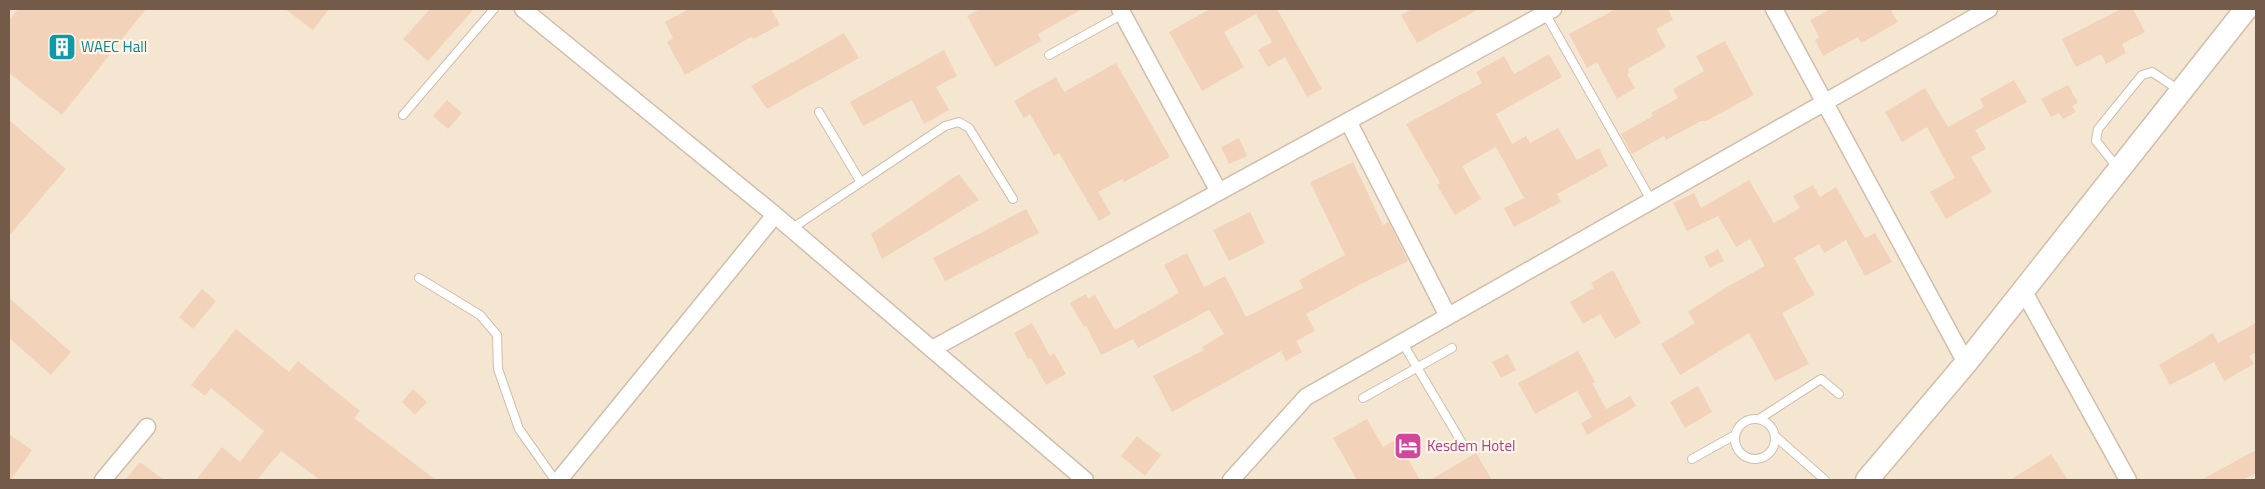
<svg xmlns="http://www.w3.org/2000/svg" width="2265" height="489" font-family="'Titillium Web',sans-serif">
<style>
.residential{fill:#f4e6d1}
.building{fill:#f2d3ba}
.lines{fill:none;stroke-linecap:round;stroke-linejoin:round}
.lane-casing{stroke:#d0beac;stroke-width:10}
.street-casing{stroke:#d0beac;stroke-width:19}
.secondary-casing{stroke:#d3bda9;stroke-width:25}
.lane{stroke:#fff;stroke-width:8}
.street{stroke:#fff;stroke-width:16}
.secondary{stroke:#fff;stroke-width:22}
.labels{text-anchor:middle;stroke-width:4.5;stroke-linejoin:round;paint-order:stroke}
.culture-label{font-size:15px;fill:#0d838f;stroke:#fff7e9;text-anchor:start}
.hotel-label{font-size:15px;fill:#b23c85;stroke:#fff7e9;text-anchor:start}
</style>
<rect width="100%" height="100%" fill="#fcf3e2"/>
<path class="residential" d="M9 9H2256V480H9Z"/>
<path class="building" d="M18 9H146L62 115 9 73V21Z
M285 9H329L313 30Z
M430 9H474L428 61 403 39Z
M689 9H771L780 25 753 39 751 37 685 75 667 42 673 38 665 22Z
M980 9H1082L1038 34 1041 41 995 67 967 16Z
M1210 9H1277L1322 89 1307 97 1285 57 1268 67 1258 50 1272 42 1256 14 1224 32 1244 67 1202 91 1169 32Z
M1412 9H1479L1417 43 1401 15Z
M1616 9H1668L1673 20 1656 29 1666 47 1628 69 1629 72 1627 74 1635 88 1617 99 1597 62 1587 68 1569 34Z
M1831 9H1890L1898 22 1861 43 1858 37 1823 56 1815 40 1819 37 1810 20Z
M2121 9H2133L2145 32 2122 44 2126 53 2106 64 2101 54 2076 67 2062 39Z
M844 33 859 58 767 109 751 86Z
M1725 41 1754 95 1706 121H1701L1666 140 1664 136 1632 154 1621 134 1653 116 1651 113 1678 98 1673 89 1704 71 1696 56Z
M944 50 957 76 936 87 949 110 924 124 912 100 863 126 850 102Z
M1549 54 1562 77 1496 114 1512 144 1526 136 1530 143 1558 128 1577 160 1599 148 1608 166 1557 194 1561 202 1514 227 1504 208 1524 198 1496 147 1462 166 1481 199 1455 215 1437 185 1440 183 1406 124 1482 83 1476 72 1504 56 1514 74Z
M1116 63 1170 157 1124 182 1122 179 1098 192 1111 214 1099 221 1059 153 1054 156 1030 114 1024 118 1014 101 1056 77 1064 92Z
M2014 80 2027 102 1975 130 1986 149 1971 157 1992 192 1946 219 1930 192 1955 178 1927 127 1902 142 1885 112 1925 88 1948 127 1984 107 1980 99Z
M2068 85 2078 103 2072 106 2076 112 2063 119 2059 113 2051 117 2041 99Z
M447 100 462 113 448 129 433 116Z
M9 120 66 169 9 236Z
M1239 138 1247 156 1229 164 1221 147Z
M1353 162 1383 225 1389 222 1408 261 1363 283 1306 314 1315 331 1296 341 1302 352 1286 361 1281 351 1172 412 1153 376 1204 350 1202 347 1224 334 1209 310 1138 348 1133 339 1101 355 1086 326 1084 327 1070 303 1086 294 1088 299 1095 295 1115 330 1179 293 1164 265 1187 253 1204 287 1225 276 1246 317 1303 288 1299 280 1345 255 1310 182Z
M959 174 979 200 882 259 871 234Z
M1749 180 1774 223 1800 208 1793 196 1813 185 1820 197 1836 187 1865 238 1875 233 1892 262 1865 276 1846 240 1824 253 1819 244 1794 258 1815 295 1782 313 1809 364 1775 381 1749 333 1680 375 1661 344 1695 323 1688 312 1725 288 1765 266 1750 239 1736 247 1718 216 1687 231 1673 203 1694 193 1701 208Z
M1026 209 1039 233 945 281 933 258Z
M1250 212 1265 243 1229 261 1213 230Z
M1718 249 1724 261 1710 268 1704 257Z
M1613 270 1641 323 1615 339 1600 314 1583 324 1570 302 1594 288 1591 283Z
M202 289 216 301 193 329 179 317Z
M9 298 71 352 51 375 9 338Z
M1032 323 1050 356 1054 353 1066 374 1046 385 1031 358 1028 359 1014 333Z
M2256 323V352L2249 356 2254 364 2224 381 2214 362 2170 385 2159 365 2213 333 2218 343Z
M236 329 289 372 298 361 360 411 354 418 436 480H320L281 451 257 480H196L222 447 240 462 264 431 211 388 205 396 191 385Z
M1578 351 1595 382 1592 383 1606 409 1630 396 1636 406 1587 435 1581 423 1592 417 1577 391 1535 414 1518 383Z
M1508 354 1516 370 1501 378 1492 362Z
M1698 386 1712 412 1685 428 1670 402Z
M413 389 427 402 415 415 402 402Z
M1367 419 1383 447 1397 439 1420 480H1357L1333 438Z
M9 434 32 450 11 480H9Z
M1137 436 1161 455 1145 476 1121 456Z
M2256 450V473L2243 480H2201Z
M1476 453 1492 480H1430Z
M2051 454 2068 480H2010Z
M140 462 164 480H125Z"/>
<g class="lines">
<defs>
<path id="lane" d="M1545 13 1651 200
M1049 55 1123 14
M819 112 860 181
M403 115 494 9
M2117 167 2096 141 2098 129 2142 75 2152 72 2179 90
M791 229 945 126 959 122 969 128 1013 199
M419 278 480 315 497 335 498 369 519 429 555 480
M1402 342 1465 448
M1363 398 1452 348
M1735 439a20 20 0 1 1 40 0a20 20 0 1 1-40 0Z
M1759 419 1821 379 1839 394
M1775 436 1825 480
M1692 459 1735 435"/>
<path id="street" d="M523 9 775 215 1085 480
M1120 9 1219 192
M1774 9 1966 363
M1348 121 1448 316
M2023 290 2128 480
M932 349 1553 9
M103 480 147 427
M559 480 775 215
M1231 480 1306 397 1989 9"/>
<path id="secondary" d="M1867 480 1966 363 2246 9"/>
</defs>
<use href="#lane" class="lane-casing"/>
<use href="#street" class="street-casing"/>
<use href="#secondary" class="secondary-casing"/>
<use href="#lane" class="lane"/>
<use href="#street" class="street"/>
<use href="#secondary" class="secondary"/>
</g>
<defs>
<symbol id="building-square" viewBox="-11 -11 22 22"><rect x="-9" y="-9" width="18" height="18" rx="4" fill="#0f9aa8" stroke="#fff7e9"/><path d="M-4-6H4V6H1V3H-1V6H-4ZM-2.5-4.3h1.7v1.8h-1.7ZM.8-4.3h1.7v1.8H.8ZM-2.5-1h1.7V.8h-1.7ZM.8-1h1.7V.8H.8Z" fill="#fff"/></symbol>
<symbol id="hotel-square" viewBox="-11 -11 22 22"><rect x="-9" y="-9" width="18" height="18" rx="4" fill="#d1479c" stroke="#fff7e9"/><path d="M-6-4.5h1.5V1H6V5H4.5V3h-9V5H-6ZM-4 0a1.8 1.8 0 1 1 3.6 0ZM.5 0V-2.5h3Q6-2.5 6 0Z" fill="#fff"/></symbol>
</defs>
<g fill-rule="evenodd">
<use href="#building-square" x="46" y="31" width="32" height="32"/>
<use href="#hotel-square" x="1392" y="430" width="32" height="32"/>
</g>
<g class="labels">
<g class="culture-label">
<text x="81" y="52">WAEC Hall</text>
</g>
<g class="hotel-label">
<text x="1427" y="451">Kesdem Hotel</text>
</g>
</g>
<rect width="2265" height="489" fill="none" stroke="#745a49" stroke-width="20"/>
</svg>
